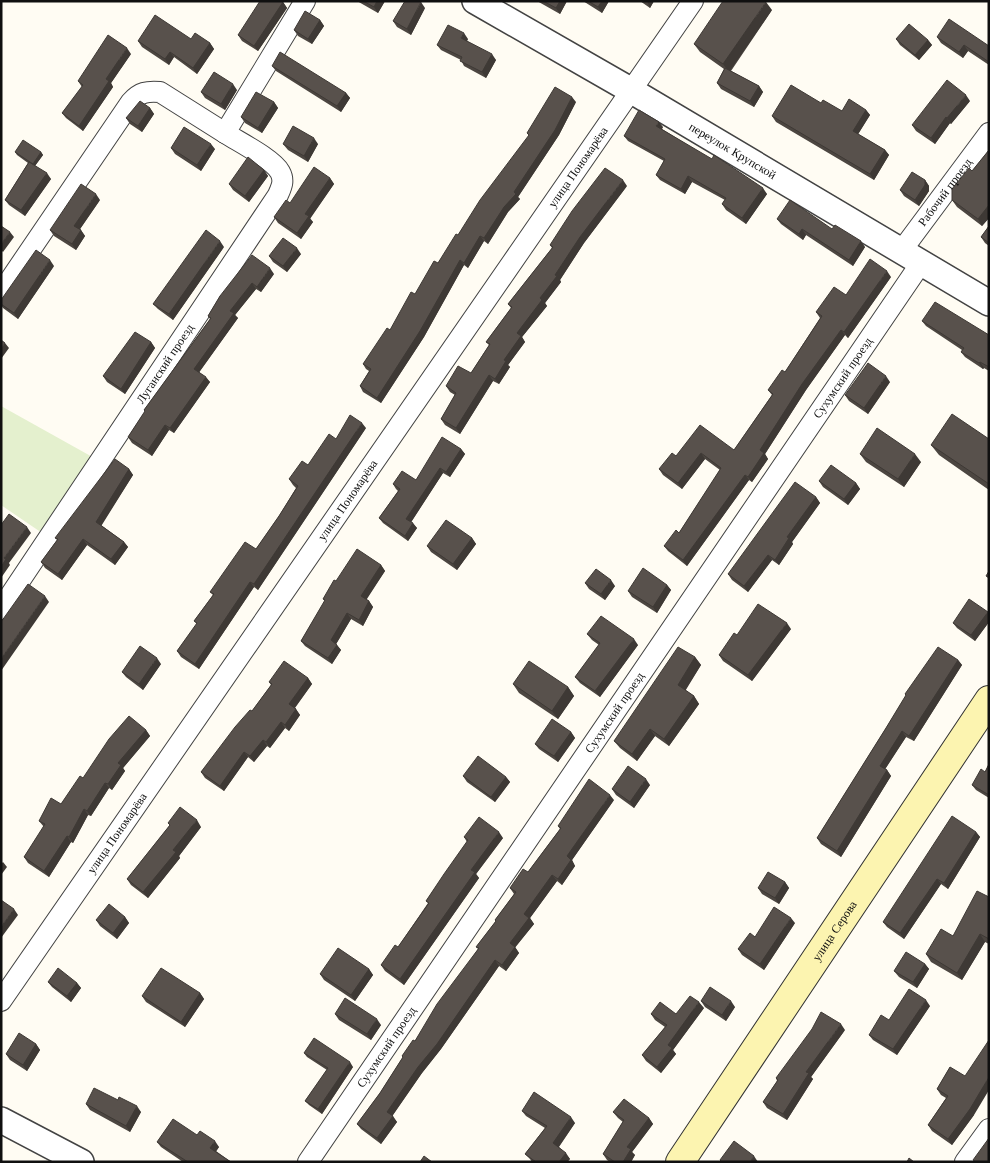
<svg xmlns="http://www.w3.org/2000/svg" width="990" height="1163" font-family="'Libre Baskerville',serif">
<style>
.pitch{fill:#e4f0ce}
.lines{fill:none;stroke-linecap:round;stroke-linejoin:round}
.minor-casing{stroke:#434343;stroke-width:22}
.tertiary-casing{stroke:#434343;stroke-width:28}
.secondary-casing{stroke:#323232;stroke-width:30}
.minor{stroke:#fff;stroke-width:20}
.tertiary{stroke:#fff;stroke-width:25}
.secondary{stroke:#fcf4b0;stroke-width:28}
.wall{fill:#4c4641}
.shaded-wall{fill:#3e3935}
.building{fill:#58514c;stroke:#3e3935}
.labels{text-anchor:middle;stroke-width:5;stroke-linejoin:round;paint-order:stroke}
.street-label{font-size:12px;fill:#101010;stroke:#fff}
</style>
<rect width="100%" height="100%" fill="#fffcf3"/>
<path class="pitch" d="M1 406 96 459 45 535 1 505Z"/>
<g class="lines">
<defs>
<g id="minor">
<path id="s1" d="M902 250 989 133"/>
<path d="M1 293 131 102C140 92 147 91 160 92L225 133"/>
<path id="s2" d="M1 609 278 195C281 188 285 181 280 172 273 159 239 142 225 133L305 1"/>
<path id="s3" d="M1 1001 693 1"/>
<path id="s4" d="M308 1162 921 263"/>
<path d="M965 1162 989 1129"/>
</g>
<g id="tertiary">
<path id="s5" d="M475 1 632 91 989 303"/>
<path d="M1 1120 81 1162"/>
</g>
<g id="secondary">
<path id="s6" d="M680 1162 989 700"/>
</g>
</defs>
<use href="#minor" class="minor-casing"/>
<use href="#tertiary" class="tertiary-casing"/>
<use href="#secondary" class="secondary-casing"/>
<use href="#minor" class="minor"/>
<use href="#tertiary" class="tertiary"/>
<use href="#secondary" class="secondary"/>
</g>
<path class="wall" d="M357 1H385L378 13Z
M537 1H567L560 14Z
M583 1H609L602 13Z
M640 1H654L650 8Z
M283 2 287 8 258 51 242 41 238 35Z
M425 8 411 35 397 27 393 21Z
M772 10 731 71 759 86 763 92 754 107 721 89 717 83 724 69 700 52 694 44Z
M320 20 324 26 312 44 298 36 294 30Z
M937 37 989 46V65L968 51 963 58 941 43Z
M191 39 210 43 214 49 197 74 174 57 169 65 142 47 138 41Z
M468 39 467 41 496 60 486 78 464 66 461 60 441 50 437 45Z
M896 39 928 40 932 45 919 60 900 45Z
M131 54 111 83 113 87 83 131 66 118 62 113 82 87 78 81Z
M272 66 346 93 350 98 341 112 276 71Z
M237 90 225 110 205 98 201 92Z
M970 101 951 124 950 123 935 144 916 131 912 125Z
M274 102 278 108 262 133 245 123 241 117Z
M576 102 559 135 518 197 520 199 508 212 488 244 484 241 468 268 464 265 424 337 381 403 363 392 360 386 369 371 366 369 363 364 390 330 438 263 529 136 527 133Z
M821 103 842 111 866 110 870 115 858 134 885 150 889 155 874 180 776 122 772 116Z
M150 108 154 114 142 132 130 124 126 118Z
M663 127 662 129 767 194 746 224 726 210 722 204 725 200 692 182 685 194 660 180 656 175 664 161 628 141 624 136Z
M283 144H318L308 162 288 150Z
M171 148 215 149 201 171 175 154Z
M989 150V218L982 226 957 207 952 200 972 171Z
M15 152H41L43 155 35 166 51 179 25 216 9 205 5 200 28 163 17 155Z
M264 170 268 176 249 202 233 190 229 184Z
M330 178 334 184 310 218 313 222 301 239 278 223 274 217 290 203Z
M925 180 929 186V191L919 206 904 196 900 190Z
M627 186 584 243 560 280 561 282 545 303 547 306 522 337 525 342 508 365 510 367 499 384 493 381 460 434 445 425 441 419 455 395 450 392 446 386 471 373 489 345 486 342 511 308 508 304 552 248 550 245Z
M100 200 80 229 85 236 76 250 54 236 50 230Z
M777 219 832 229 865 247 853 266 806 235 803 240 781 224Z
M989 226V246L985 243 981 237Z
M224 247 173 320 158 309 153 304Z
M301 254 287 272 273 262 269 256Z
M54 266 18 319 3 308 1 305V300Z
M274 274 261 292 256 289 235 315 238 318 199 372 210 382 174 433 169 430 152 456 132 443 128 437 145 412 144 410 210 319 208 316 220 296Z
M891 277 848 338 845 335 806 390 765 454 768 459 752 482 749 480 687 566 668 551 664 546 679 533 720 470 705 459 682 489 663 475 659 469 676 456 734 450 772 395 768 390 785 372 820 318 816 312 846 295Z
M922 321 989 335V371L984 368 983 369 965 357 961 352 962 350 926 326Z
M151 342 155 348 125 394 107 382 103 376Z
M890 382 868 414 849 401 845 395Z
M366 428 258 590 254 587 199 669 181 657 177 651 197 624 194 621 213 595 210 592 256 549 279 516 296 488 293 485 289 479 308 465 336 439Z
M989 439V490L939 455 931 445Z
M461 449 465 454 450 477 443 473 411 522 417 528 408 541 383 523 379 518 398 491 396 489 393 484 416 480Z
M860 454 921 462 904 487 866 462Z
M129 469 133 475 101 525 124 542 128 547 115 565 87 545 62 580 45 568 41 562 57 540 55 538Z
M819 481 856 483 860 489 848 505 823 487Z
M816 497 820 503 792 542 793 544 779 565 772 560 748 592 732 580 728 574Z
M472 538 476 544 457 570 431 552 427 546Z
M381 565 385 571 366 599 369 601 373 607 363 626 351 619 336 644 341 650 332 664 305 646 301 641 325 601 323 599 336 581Z
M585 583 615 586 605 600 589 589Z
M667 585 671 590 657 613 632 597 628 591Z
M989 613V622L975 641 957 628 953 623Z
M791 629 752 681 723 661 719 655 737 635Z
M587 634 638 645 600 697 580 683 575 677 599 645 592 640Z
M695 657 701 665 685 690 694 696 699 704 669 746 655 736 637 761 620 748 614 741Z
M958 660 962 665 914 741 906 737 885 769 887 770 891 776 841 857 821 844 817 838 886 728 906 696 905 694Z
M161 664 143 690 126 677 122 672Z
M308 678 312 684 295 708 300 715 289 731 285 728 270 748 267 746 254 762 248 757 224 791 205 778 201 772 252 711 271 685 269 682Z
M513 684 568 687 574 696 558 719 519 693Z
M146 730 150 736 123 768 125 771 112 790 109 788 91 816 88 815 73 843 71 842 49 877 28 863 24 857 44 827 39 821 61 804 83 778Z
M571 732 575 738 558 762 539 749 535 744Z
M989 764V798L976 790 972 785 985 772Z
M463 776 506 777 510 782 495 802 467 782Z
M650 785 634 808 616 795 612 789Z
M614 800 572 860 575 866 562 885 557 881 530 918 534 924 515 947 519 953 506 971 499 966 441 1049 422 1073 392 1116 397 1122 381 1144 361 1129 357 1124 380 1093 403 1057 402 1056 415 1041 478 949 476 947 496 921 495 920 514 894 510 888 528 872 560 829 558 826Z
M168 823 201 827 179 856 180 858 148 898 131 885 127 879 170 825Z
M976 832 980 837 948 889 941 884 904 939 887 927 883 922Z
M464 837 503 838 476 874 479 878 404 985 385 971 381 965 398 947 428 903 426 901 467 842Z
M785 882 789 888 779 904 762 894 758 888Z
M989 897V944L985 942 962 980 931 962 926 954 953 936Z
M125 917 129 923 117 939 100 926 96 920Z
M795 923 764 970 742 955 738 949 755 937Z
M925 964 929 969 917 988 899 977 894 971Z
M369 969 373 975 355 1001 324 980 320 974Z
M48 982 77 983 81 988 71 1002 52 987Z
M200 993 204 999 185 1027 146 1002 142 996Z
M701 1001 735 1007 726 1021 705 1007Z
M930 1006 897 1055 873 1040 869 1035 889 1020Z
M704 1008 673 1050 676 1054 661 1073 646 1061 642 1055 665 1027 655 1020 651 1014H676Z
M335 1014 381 1025 371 1040 339 1020Z
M845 1030 811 1077 813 1079 787 1120 767 1108 763 1102 777 1081 776 1078Z
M36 1044 40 1050 27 1071 10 1060 6 1054Z
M304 1053 353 1067 322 1114 309 1105 305 1101 327 1070 307 1057Z
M950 1067 974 1115 952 1145 932 1131 928 1125 946 1098 941 1095 937 1089Z
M118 1100 141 1112 130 1132 90 1110 86 1104Z
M522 1111 575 1123 559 1147 570 1159 567 1162H532L530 1159 525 1154 545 1128 526 1116Z
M613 1112 649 1118 653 1124 632 1152 635 1155 631 1162H610L607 1160 603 1154 623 1122 618 1118Z
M197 1135 219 1147 216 1151 231 1162H183L161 1147 157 1142Z"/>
<path class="shaded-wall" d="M377 1H385L378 13 374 7Z
M560 1H567L560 14 556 8Z
M602 1H609L602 13 598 7Z
M647 1H654L650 8Z
M283 2 287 8 258 51 254 46Z
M421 2 425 8 411 35 407 29Z
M766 2 772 10 729 72 723 64Z
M320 20 324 26 312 44 308 39Z
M464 33 468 39 465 44 461 38Z
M928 40 932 45 919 60 915 55Z
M210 43 214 49 197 74 193 68Z
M964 45 968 51 963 58 959 52Z
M127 48 131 54 111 83 113 87 83 131 79 126 106 79Z
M170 52 174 57 169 65 165 59Z
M492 54 496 60 486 78 482 72Z
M233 84 237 90 225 110 221 104Z
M759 86 763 92 754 107 750 101Z
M346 93 350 98 341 112 337 106Z
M966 95 970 101 951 124 947 118Z
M572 97 576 102 559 135 518 197 520 199 508 212 488 244 484 238Z
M274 102 278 108 262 133 258 128Z
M150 108 154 114 142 132 138 126Z
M866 110 870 115 857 136 853 131Z
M946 117 950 123 935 144 931 138Z
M659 122 663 127 660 132 656 126Z
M314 138 318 144 308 162 304 156Z
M211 144 215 149 201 171 197 165Z
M885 150 889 155 874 180 870 174Z
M41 152 43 155 34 167 32 164Z
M264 170 268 176 249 202 245 196Z
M47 173 51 179 25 216 21 210Z
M688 176 692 182 685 194 681 189Z
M330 178 334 184 310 219 313 222 301 239 297 233 305 214Z
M623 180 627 186 584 243 560 280 561 282 545 303 547 306 522 337 525 342 508 365 510 367 499 384 495 379 517 333 580 237Z
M925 180 929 186V191L919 206 915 200Z
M763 188 767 194 746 224 742 218Z
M96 194 100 200 78 232 74 226Z
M989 205V218L982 226 978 219Z
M802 229 806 235 803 240 799 234Z
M81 230 85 236 76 250 72 244Z
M10 232 14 237 3 252 1 250V244Z
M480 236 484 241 468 268 464 263Z
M220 241 224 247 173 320 169 314Z
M861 241 865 247 853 266 849 260Z
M297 248 301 254 287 272 283 266Z
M50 260 54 266 18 319 14 313Z
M460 260 464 265 424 337 381 403 377 398Z
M270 268 274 274 261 292 257 287Z
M887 271 891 277 848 338 844 332Z
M252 283 256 289 235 315 238 318 198 374 194 369 230 311Z
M841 330 845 335 806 390 765 454 768 459 752 482 748 477 760 450 802 384Z
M151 342 155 348 125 394 121 389Z
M5 343 9 348 1 359V348Z
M980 362 984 368 983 369 979 363Z
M489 375 493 381 460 434 456 428Z
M886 376 890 382 868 414 864 408Z
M206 377 210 382 174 433 170 428Z
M362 423 366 428 258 590 254 584Z
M165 425 169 430 152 456 148 450Z
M461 449 465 454 450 477 446 472Z
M701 453 705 459 682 489 678 483Z
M915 454 921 462 904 487 898 479Z
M440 468 443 473 410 524 406 519Z
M129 469 133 475 100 528 96 522Z
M745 475 749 480 687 566 683 560Z
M856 483 860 489 848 505 844 499Z
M816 497 820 503 792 542 793 544 779 565 775 560 787 537Z
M413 523 417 528 408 541 405 536Z
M27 527 31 533 9 563 10 565 1 578V567L4 558Z
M472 538 476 544 457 570 453 564Z
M83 539 87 545 62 580 58 574Z
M124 542 128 547 115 565 111 559Z
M768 555 772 560 748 592 744 586Z
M381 565 385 571 365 602 361 596Z
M611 580 615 586 605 600 601 594Z
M250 582 254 587 199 669 195 664Z
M667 585 671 590 657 613 653 607Z
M45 596 49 602 1 671V659Z
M369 601 373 607 363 626 359 620Z
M988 612 989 613V622L975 641 971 635Z
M347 613 351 619 335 646 331 640Z
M787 623 791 629 752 681 748 675Z
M634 639 638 645 600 697 595 691Z
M337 645 341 650 332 664 328 658Z
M695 657 701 665 684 693 678 685Z
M157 658 161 664 143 690 139 684Z
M958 660 962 665 914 741 909 736Z
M308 678 312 684 293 710 289 704Z
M568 687 574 696 558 719 552 711Z
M694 696 699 704 669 746 664 739Z
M296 709 300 715 289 731 285 725Z
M281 722 285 728 270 748 266 742Z
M650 729 655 736 637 761 632 754Z
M146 730 150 736 123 768 125 771 112 790 108 784 118 763Z
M902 731 906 737 884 771 880 766Z
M571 732 575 738 558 762 554 756Z
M263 740 267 746 254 762 250 756Z
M244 752 248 757 224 791 220 786Z
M887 770 891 776 841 857 837 851Z
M506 777 510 782 495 802 491 797Z
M646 779 650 785 634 808 630 802Z
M105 783 109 788 91 816 87 811Z
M610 795 614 800 572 860 575 866 562 885 558 879 567 856Z
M84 809 88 815 73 843 69 837Z
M197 820 201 827 179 856 180 858 148 898 143 892 173 850Z
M499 832 503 838 476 874 479 878 404 985 400 979 471 870Z
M976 832 980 837 948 889 944 883Z
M67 836 71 842 49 877 44 871Z
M3 862 7 867 1 875V864Z
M552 875 557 881 530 918 534 924 514 949 510 943 524 914Z
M937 879 941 884 904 939 900 933Z
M785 882 789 888 779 904 775 898Z
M14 909 18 915 1 938V927Z
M125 917 129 923 117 939 113 933Z
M791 918 795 923 764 970 760 964Z
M980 934 985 942 962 980 957 973Z
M515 947 519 953 506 971 502 965Z
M495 960 499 966 441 1049 422 1073 391 1118 387 1112 418 1067Z
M925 964 929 969 917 988 913 982Z
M369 969 373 975 355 1001 351 995Z
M77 983 81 988 71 1002 67 996Z
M200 993 204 999 185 1027 181 1022Z
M926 1000 930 1006 897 1055 893 1049Z
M731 1001 735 1007 726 1021 722 1015Z
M699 1002 704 1008 673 1050 676 1054 661 1073 657 1067 668 1045Z
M377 1019 381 1025 371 1040 367 1034Z
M841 1024 845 1030 811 1077 813 1079 787 1120 783 1114 806 1072Z
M36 1044 40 1050 27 1071 23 1065Z
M350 1062 353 1067 322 1114 318 1109Z
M989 1077V1090L974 1115 952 1145 948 1139Z
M137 1106 141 1112 130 1132 126 1126Z
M393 1116 397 1122 381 1144 377 1138Z
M571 1117 575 1123 557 1149 553 1143Z
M649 1118 653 1124 632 1152 635 1155 631 1162H623L627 1147Z
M215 1141 219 1147 215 1153 210 1148Z
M566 1153 570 1159 567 1162H559Z
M754 1156 758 1162H750Z"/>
<path class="building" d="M260 1H281L283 2 254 46 238 35Z
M363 1H377L374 7Z
M405 1H419L421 2 407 29 393 21Z
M543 1H560L556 8Z
M588 1H602L598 7Z
M723 1H765L766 2 723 64 694 44Z
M305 11 320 20 308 39 294 30Z
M155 15 191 39 195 33 210 43 193 68 170 52 165 59 138 41Z
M949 19 989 46V62L964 45 959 52 937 37Z
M909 24 928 40 915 55 896 39Z
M448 25 464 33 461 38 492 54 482 72 460 61 462 57 437 45Z
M108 35 127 48 106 79 109 81 79 126 62 113 83 85 78 81Z
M280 52 346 93 337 106 272 66Z
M725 68 759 86 750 101 717 83Z
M214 72 233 84 221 104 201 92Z
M947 80 966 95 947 118 946 117 931 138 912 125Z
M791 85 821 103 823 100 842 111 849 99 866 110 853 131 885 150 870 174 772 116Z
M555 87 572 97 555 130 514 192 516 194 504 207 484 238 480 236 464 263 460 260 420 331 377 398 360 386 371 369 363 364 387 328 390 330 411 292 415 294 434 261 438 263 456 234 458 235 480 200 529 135 527 133Z
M256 92 274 102 258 128 241 117Z
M140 101 150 108 138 126 126 118Z
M639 110 659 122 656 126 712 159 714 155 763 188 742 218 722 204 726 198 688 176 681 189 656 175 665 159 624 136Z
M293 126 314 138 304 156 283 144Z
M184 127 211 144 197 165 171 148Z
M23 140 41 152 33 164 15 152Z
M989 150V205L978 219 952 200V189L969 168 972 171Z
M248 157 264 170 245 196 229 184Z
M29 162 47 173 21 210 5 200Z
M314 167 330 178 305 214 309 216 297 233 274 217 286 200 290 203Z
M605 168 623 180 580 237 555 275 557 276 540 298 542 300 517 333 521 336 504 360 506 361 495 379 489 375 456 428 441 419 456 393 446 386 458 366 471 373 490 344 486 342 512 307 508 304 553 247 550 245 572 211Z
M912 172 925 180V185L915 200 900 190Z
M81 184 96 194 74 226 81 230 72 244 50 230Z
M790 200 832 229 835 225 861 241 849 260 802 229 799 234 777 219Z
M1 226 10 232 1 244Z
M989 226V243L981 237Z
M206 230 220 241 169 314 153 304Z
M283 238 297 248 283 266 269 256Z
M36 250 50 260 14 313 1 304V300Z
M252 255 270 268 257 287 252 283 230 311 234 313 194 369 206 377 170 428 165 425 148 450 128 437 145 411 144 410 211 318 208 316 220 296Z
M870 259 887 271 844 332 841 330 802 384 760 450 764 453 748 477 745 475 683 560 664 546 676 530 679 533 721 468 701 453 678 483 659 469 672 453 676 456 700 425 734 450 773 394 768 390 782 370 785 372 822 316 816 312 834 287 846 295Z
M935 302 989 335V367L980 362 979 363 961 352 964 348 922 321Z
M135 332 151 342 121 389 103 376Z
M1 340 5 343 1 348Z
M868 363 886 376 864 408 845 395Z
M952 414 989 439V484L931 445Z
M350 415 362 423 254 584 250 582 195 664 177 651 197 623 194 621 214 594 210 592 245 542 256 549 279 516 298 486 289 479 302 461 308 465 329 434 336 439Z
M877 428 915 454 898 479 860 454Z
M442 437 461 449 446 472 440 468 406 519 413 523 405 536 379 518 400 489 393 484 402 471 416 480Z
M115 459 129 469 96 522 124 542 111 559 83 539 58 574 41 562 58 539 55 538Z
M831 465 856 483 844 499 819 481Z
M795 482 816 497 787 537 789 538 775 560 768 555 744 586 728 574Z
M9 514 27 527 4 558 6 559 1 567V525Z
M446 520 472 538 453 564 427 546Z
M357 549 381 565 361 596 369 601 359 620 347 613 331 640 337 645 328 658 301 641 325 600 323 599 334 580 336 581Z
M643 568 667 585 653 607 628 591Z
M596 569 611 580 601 594 585 583Z
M989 571V578L986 576Z
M28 584 45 596 1 659V622Z
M969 599 988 612 971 635 953 623Z
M758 604 787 623 748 675 719 655 734 633 737 635Z
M601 616 634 639 595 691 575 677 600 643 587 634Z
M140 646 157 658 139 684 122 672Z
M678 647 695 657 678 685 694 696 664 739 650 729 632 754 614 741Z
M938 647 958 660 909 736 902 731 880 766 887 770 837 851 817 838 886 728 906 695 905 694Z
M284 661 308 678 289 704 296 709 285 725 281 722 266 742 263 740 250 756 244 752 220 786 201 772 235 727 250 710 252 711 272 684 269 682Z
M529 661 568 687 552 711 513 684Z
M129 716 146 730 118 763 121 765 108 784 105 783 87 811 84 809 69 837 67 836 44 871 24 857 45 824 39 821 51 798 61 804 80 776 83 778 109 739Z
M552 719 571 732 554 756 535 744Z
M478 756 506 777 491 797 463 776Z
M989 764V795L972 785 981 769 985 772Z
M628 766 646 779 630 802 612 789Z
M589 779 610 795 567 856 571 860 558 879 552 875 524 914 529 918 510 943 515 947 502 965 495 960 437 1044 418 1067 387 1112 393 1116 377 1138 357 1124 380 1093 403 1057 402 1056 413 1040 415 1041 437 1004 479 948 476 947 496 921 495 920 516 892 510 888 523 869 528 872 561 828 558 826Z
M180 807 197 820 173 850 176 852 143 892 127 879 170 825 168 823Z
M952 816 976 832 944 883 937 879 900 933 883 922Z
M479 817 499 832 471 870 475 872 400 979 381 965 395 945 398 947 429 903 426 901 444 874 468 840 464 837Z
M768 872 785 882 775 898 758 888Z
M977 891 989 897V939L980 934 957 973 926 954 941 929 953 936Z
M1 900 14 909 1 927Z
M109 904 125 917 113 933 96 920Z
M774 907 791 918 760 964 738 949 750 933 755 937Z
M338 948 369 969 351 995 320 974Z
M906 952 925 964 913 982 894 971Z
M58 968 77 983 67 996 48 982Z
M161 968 200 993 181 1022 142 996Z
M710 987 731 1001 722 1015 701 1001Z
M909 989 926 1000 893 1049 869 1035 881 1015 889 1020Z
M690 996 699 1002 668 1045 672 1048 657 1067 642 1055 667 1025 651 1014 660 1002 676 1014Z
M345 998 377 1019 367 1034 335 1014Z
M821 1012 841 1024 806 1072 809 1073 783 1114 763 1102 778 1080 776 1078 812 1029Z
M19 1033 36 1044 23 1065 6 1054Z
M314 1038 350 1062 318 1109 305 1101 328 1068 304 1053Z
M989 1040V1077L970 1109 948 1139 928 1125 948 1096 937 1089 950 1067 965 1076Z
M94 1088 118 1100 119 1097 137 1106 126 1126 86 1104Z
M534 1092 571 1117 553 1143 566 1153 559 1162H536L525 1154 547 1126 522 1111Z
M624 1099 649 1118 627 1147 631 1149 623 1162H615L603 1154 624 1120 613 1112Z
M173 1119 197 1135 200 1131 215 1141 210 1148 231 1162H188L157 1142Z
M989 1138V1162H976L973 1160Z
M734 1141 754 1156 750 1162H722L720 1160Z
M424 1156 432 1162H420Z
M909 1158 914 1162H907Z"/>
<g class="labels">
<g class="street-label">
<text dy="4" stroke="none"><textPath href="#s5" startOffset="298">переулок Крупской</textPath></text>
<text dy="4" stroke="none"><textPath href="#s3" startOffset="1014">улица Пономарёва</textPath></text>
<text dy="4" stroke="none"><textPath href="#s1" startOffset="72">Рабочий проезд</textPath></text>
<text dy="4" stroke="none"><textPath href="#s2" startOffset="295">Луганский проезд</textPath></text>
<text dy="4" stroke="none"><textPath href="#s4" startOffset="949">Сухумский проезд</textPath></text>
<text dy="4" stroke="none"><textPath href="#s3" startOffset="609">улица Пономарёва</textPath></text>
<text dy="4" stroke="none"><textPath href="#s4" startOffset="544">Сухумский проезд</textPath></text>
<text dy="4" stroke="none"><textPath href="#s3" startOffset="204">улица Пономарёва</textPath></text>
<text dy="4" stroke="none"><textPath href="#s6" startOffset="278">улица Серова</textPath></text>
<text dy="4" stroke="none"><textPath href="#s4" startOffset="139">Сухумский проезд</textPath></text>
</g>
</g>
<rect width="990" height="1163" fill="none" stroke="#101010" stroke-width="5"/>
</svg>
